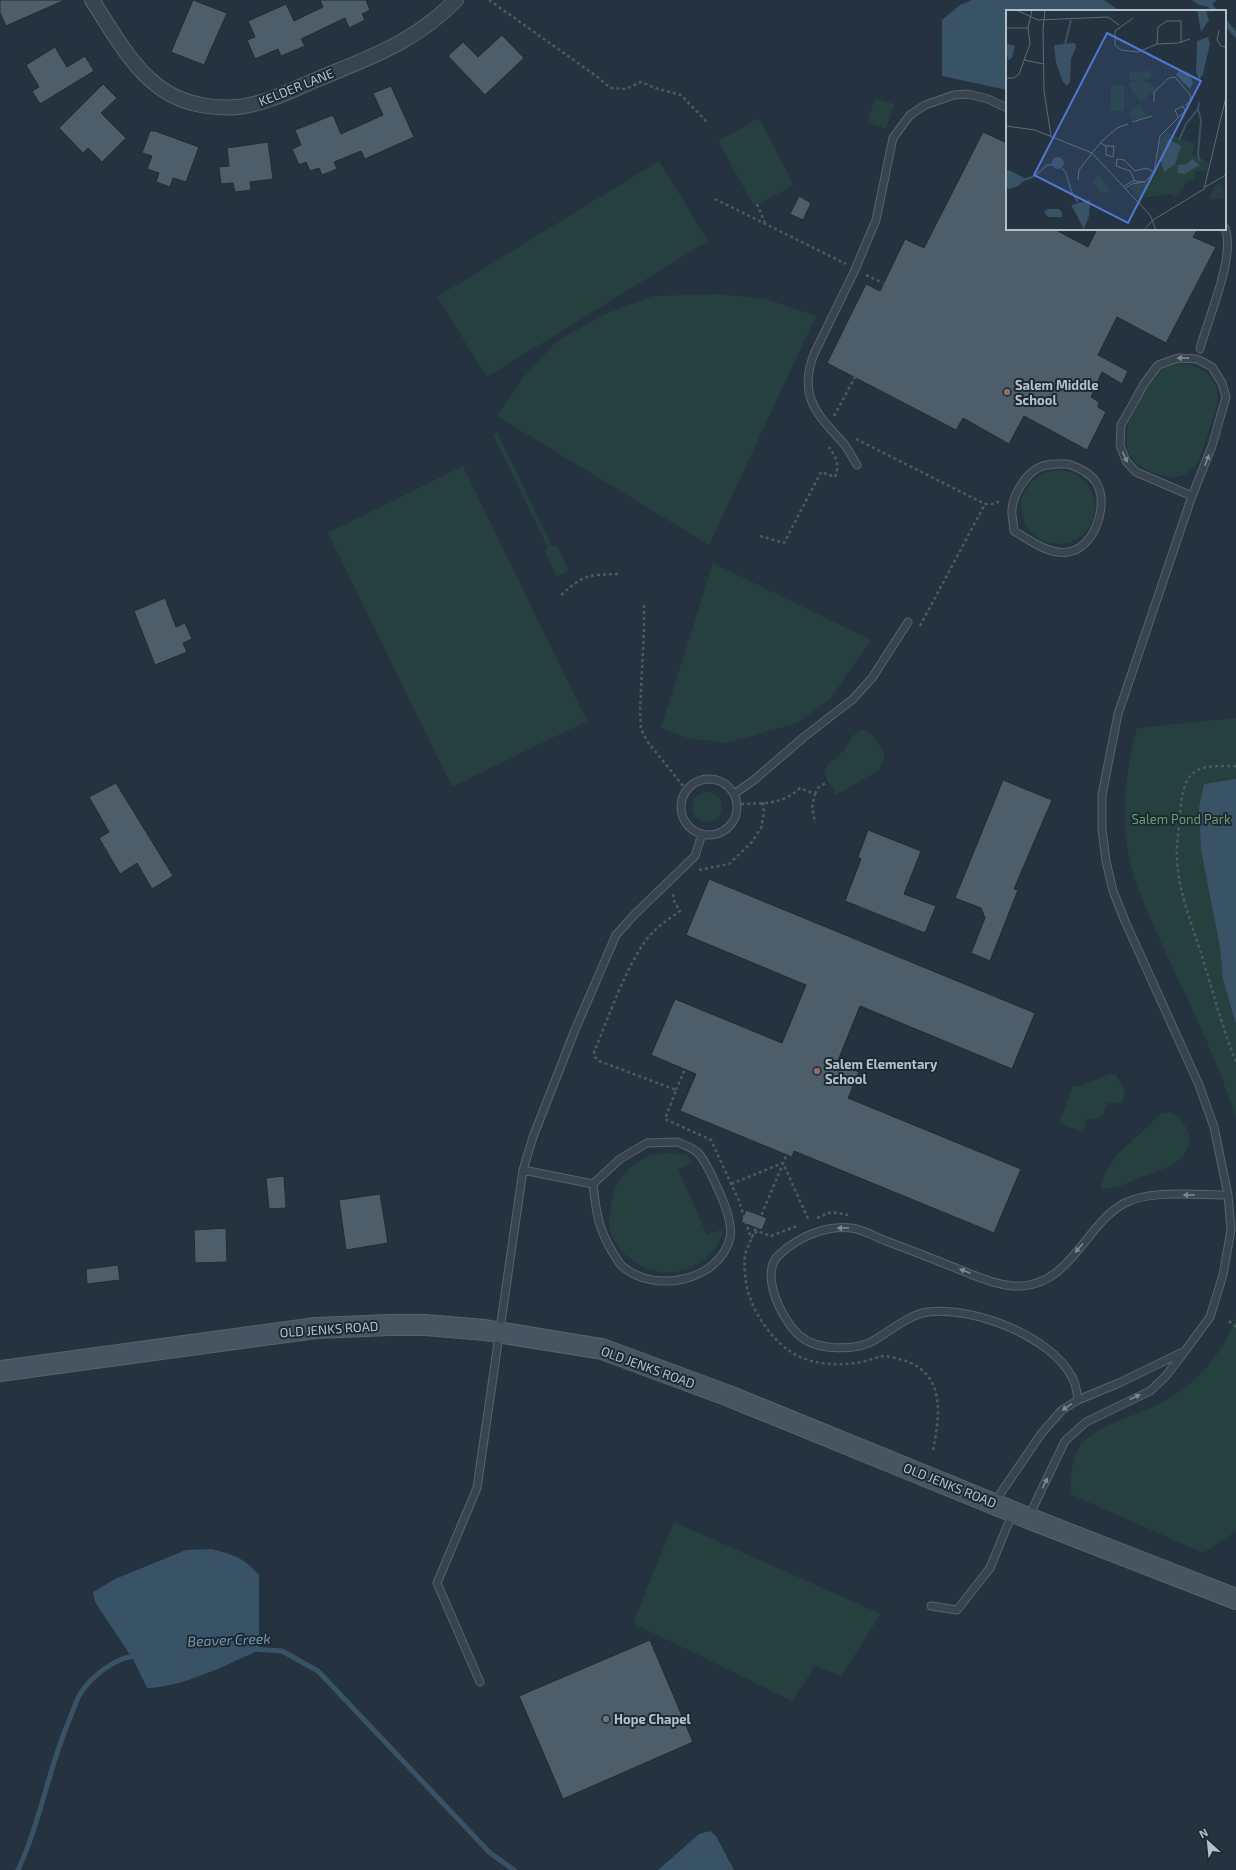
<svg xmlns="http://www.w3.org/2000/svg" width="1236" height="1870" font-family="'Exo 2',sans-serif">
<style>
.green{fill:#26403f}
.water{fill:#385266}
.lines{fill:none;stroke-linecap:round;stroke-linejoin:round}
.stream{stroke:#385266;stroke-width:5}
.building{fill:#4d5e6a;stroke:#1f2c36}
.lane-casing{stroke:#56636c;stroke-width:9}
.street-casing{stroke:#56636c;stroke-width:16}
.secondary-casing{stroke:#56636c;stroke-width:22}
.path{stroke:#465d5d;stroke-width:2.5;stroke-dasharray:3 3;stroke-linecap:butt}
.lane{stroke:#38454e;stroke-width:7}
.street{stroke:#38454e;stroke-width:14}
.secondary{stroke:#465561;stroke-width:20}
.oneway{fill:#7c8992}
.education-dot{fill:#8d6e63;stroke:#1d2a34;stroke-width:1.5}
.worship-dot{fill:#6b7280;stroke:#1d2a34;stroke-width:1.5}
.labels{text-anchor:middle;stroke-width:4;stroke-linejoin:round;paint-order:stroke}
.street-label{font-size:13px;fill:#b4c0c9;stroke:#1d2a34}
.poi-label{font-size:13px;font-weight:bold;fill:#b4c0c9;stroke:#1d2a34;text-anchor:start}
.park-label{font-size:13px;fill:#6b9a6f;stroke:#1d2a34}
.water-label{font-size:14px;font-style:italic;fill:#7496ad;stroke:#1d2a34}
.inset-river{fill:none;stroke:#385266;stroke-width:2}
.inset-road{fill:none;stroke:#5e6b76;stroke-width:1}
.view{fill:#5276d3;fill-opacity:0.15;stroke:#5276d3;stroke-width:2}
.inset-edge{fill:none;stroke:#b4c0c9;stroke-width:2}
</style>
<rect width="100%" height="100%" fill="#24333f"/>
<path class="green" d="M875 98 894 104 886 129 867 123Z
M759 118 794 185 754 206 718 141Z
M659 161 708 241 487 377 437 297Z
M720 294 770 300 816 316 709 545 497 416 523 378 556 342 605 314 653 296Z
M1175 363C1199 362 1223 378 1217 405 1215 414 1211 424 1208 434 1203 447 1201 462 1190 471 1180 479 1169 478 1158 474 1150 471 1140 468 1134 461 1127 454 1125 439 1127 430 1129 416 1149 377 1161 369 1164 367 1170 365 1175 363Z
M497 432 552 546 557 545 569 571 557 576 544 550 548 548 493 434Z
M463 466 587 721 452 787 328 533Z
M1021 507a37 37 0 1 1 74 0a37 37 0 1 1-74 0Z
M713 563 871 640 830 699 797 723 727 743 688 738 661 728Z
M1236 718V1118C1219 1064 1194 1013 1170 962 1156 930 1140 900 1131 866 1120 821 1125 773 1137 728Z
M863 729 872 735 884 752V760L878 771 836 795 824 774C827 760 836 761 844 750 852 739 849 736 863 729Z
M692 807a15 15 0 1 1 30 0a15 15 0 1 1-30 0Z
M1110 1074 1116 1075 1125 1092 1124 1099 1121 1103H1107L1103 1114 1098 1119 1087 1118 1083 1132 1059 1123 1073 1086H1079Z
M1169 1112C1193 1123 1197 1150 1173 1164 1163 1170 1151 1173 1141 1177 1128 1183 1115 1190 1100 1189L1104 1175 1116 1156 1161 1114Z
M667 1153 686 1155 694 1162 678 1169 707 1235 723 1229C721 1244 712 1253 700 1262 669 1285 625 1267 611 1234 608 1226 609 1215 611 1207 612 1199 614 1188 619 1181 625 1172 638 1159 649 1156 655 1154 661 1154 667 1153Z
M1236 1318V1531L1203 1553 1070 1494C1071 1479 1071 1462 1078 1449 1092 1426 1132 1417 1155 1406 1192 1388 1222 1357 1236 1318Z
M674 1522 881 1614 841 1676 815 1666 792 1701 633 1623Z"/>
<path class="water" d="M972 0H1104L1120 11H1007V90L942 76V20L960 5Z
M1192 0H1217L1209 7 1199 5Z
M1236 779V1025L1223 979 1220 947 1201 850 1199 808 1204 784Z
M212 1549C234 1555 243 1557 259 1575V1648L257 1651C227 1665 179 1688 147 1688L134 1661 95 1602 93 1592 115 1579 186 1550Z
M710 1831 716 1836 734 1870H658L699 1834Z"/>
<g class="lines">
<path class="stream" d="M1208 0 1211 7 1215 11
M1225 22 1236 35
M254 1649 282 1651 318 1671 490 1853 514 1870
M18 1870C40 1823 48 1771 68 1723 72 1714 75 1703 80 1694 91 1677 115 1657 136 1656"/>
</g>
<path class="building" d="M0 0H65L6 26 0 13Z
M193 0 227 13 204 65 171 52Z
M320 0H366L370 10 362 14 365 20 349 28 345 18 301 39 305 46 281 56 278 49 255 59 247 40 255 37 248 21 286 4 294 21 323 7Z
M502 35 524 58 485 95 448 56 463 42 478 57Z
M55 47 67 67 85 56 94 71 40 104 32 91 39 87 26 65Z
M103 84 117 98 101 113 126 138 102 162 88 148 83 153 59 128Z
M391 86 414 137 365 159 361 151 334 162 337 169 322 175 319 168 310 171 306 162 299 165 292 149 301 145 295 130 333 115 341 134 383 115 373 93Z
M150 131H155L199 147 186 182 173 178 170 187 156 182 159 173 147 169 152 156 142 153Z
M983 132 1007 143V229H1054L1088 247 1097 229H1198L1193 237 1216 247 1166 343 1117 317 1098 355 1128 371 1122 384 1102 372 1091 397 1099 402 1098 407 1106 412 1087 450 1024 416 1009 444 963 418 956 430 827 363 866 284 880 291 905 239 924 248Z
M268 142 273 179 250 182 251 190 235 192 233 183 221 184 219 167 229 166 227 148Z
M799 196 811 203 803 220 790 214Z
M165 598 176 627 185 623 192 639 183 643 187 652 155 665 134 611Z
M1003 780 1052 800 1014 889 1018 890 990 961 971 953 985 918 981 908 955 898Z
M116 783 173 876 152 889 137 863 120 874 99 838 109 832 89 797Z
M868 830 921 851 904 894 936 906 925 933 845 901 861 859 858 857Z
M709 879 1035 1013 1012 1069 860 1006 837 1063 859 1072 848 1098 1021 1169 994 1233 794 1151 792 1157 680 1111 696 1074 651 1055 675 999 782 1043 806 985 686 935Z
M284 1176 286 1208 269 1209 266 1178Z
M380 1194 388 1243 346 1250 339 1200Z
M746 1210 767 1218 762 1230 741 1222Z
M226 1228 227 1262 195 1263 194 1230Z
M118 1265 120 1280 87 1284 86 1269Z
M650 1640 693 1742 563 1799 519 1696Z"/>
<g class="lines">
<defs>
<path id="lane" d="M1200 349C1208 318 1236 256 1225 228
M1068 464C1079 468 1089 472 1096 482 1110 504 1094 549 1068 552 1048 555 1030 540 1014 531 1014 524 1011 516 1012 509 1013 495 1025 475 1038 468 1047 463 1058 464 1068 464Z
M857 465C853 458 849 451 844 444 832 430 815 415 810 396 806 382 809 367 814 354L854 272 876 220 893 138 910 115 925 105 954 95 968 94 988 99 1007 108
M681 807a28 28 0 1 1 56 0a28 28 0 1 1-56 0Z
M734 794 754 780 804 737 853 699 872 678 908 622
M678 1142C683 1145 692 1147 697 1152 705 1159 713 1178 718 1189 724 1202 733 1223 730 1238 719 1282 653 1294 622 1266 618 1262 616 1257 613 1253 598 1228 596 1212 593 1184L620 1159 647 1143Z
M523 1170 593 1184
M1185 1351 1210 1317 1223 1275 1231 1230 1228 1195 1214 1127 1199 1085 1125 921 1113 891 1106 861 1102 829V795L1118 714 1192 496 1212 446 1226 397 1222 383 1212 367 1197 359 1178 358 1158 365 1144 384 1121 425 1120 445 1126 461 1136 472 1192 496
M1078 1400C1077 1392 1076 1384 1072 1377 1051 1336 972 1306 928 1312 909 1314 888 1333 871 1342 852 1351 816 1350 800 1336 794 1331 787 1321 783 1314 774 1298 763 1268 780 1254 798 1237 826 1225 851 1228 863 1229 875 1237 886 1241 913 1251 941 1262 968 1273 984 1279 1003 1287 1021 1286 1070 1284 1086 1225 1123 1204 1149 1189 1198 1195 1228 1195
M994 1503 1041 1434 1062 1410 1078 1400 1119 1383 1185 1351 1165 1377 1150 1391 1086 1422 1065 1441 1028 1518
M931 1606 957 1610 990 1568 1013 1512
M480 1682 437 1583 477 1488 523 1170 533 1137 575 1030 616 935 635 914 695 856 702 834"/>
<path id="street" d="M92 0C113 32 134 73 168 93 189 105 215 109 238 107 266 104 292 90 318 79 371 57 415 42 456 0"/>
<path id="secondary" d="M0 1371 316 1328 389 1325H425L485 1330 602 1349 729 1396 1028 1518 1236 1599"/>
</defs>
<use href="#lane" class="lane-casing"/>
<use href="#street" class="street-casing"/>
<use href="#secondary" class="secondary-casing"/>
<path class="path" d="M489 0 599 78 610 88 626 89 641 82 655 88 681 95 707 122
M715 199 846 264
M757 204 765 223
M866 275 883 283
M834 416 855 377
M856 439 985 504
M760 536 784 543 821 472 835 477C840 465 836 457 829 447
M561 595C584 574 589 575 619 574
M644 605V630L640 710 641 729 647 741 687 791
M920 626 985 504H995L1001 500
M1236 766C1222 766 1200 764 1190 776 1182 786 1181 803 1180 814 1179 830 1176 845 1177 860 1179 896 1194 929 1204 963 1214 996 1223 1029 1236 1062
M815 794 818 788 827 782
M741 804C764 803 782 805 800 788L815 794 812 807 815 823
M699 870 729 864 752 842 761 828 764 813 763 802
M673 894 674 901 680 911C667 920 651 931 642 946 623 975 608 1019 594 1052L595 1057 599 1061 676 1090 665 1119 711 1140 739 1201 751 1238 757 1231 771 1236 797 1226
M676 1090 685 1069
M793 1140 745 1254C743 1280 748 1301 763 1323 786 1358 815 1368 856 1363 865 1362 874 1358 883 1356 889 1356 897 1359 903 1360 946 1373 940 1416 933 1450
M731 1184 783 1163 809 1221
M817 1218 831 1212 848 1215
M1229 1321 1236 1327"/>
<use href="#lane" class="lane"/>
<use href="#street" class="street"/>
<use href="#secondary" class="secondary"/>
</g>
<defs><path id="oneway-solid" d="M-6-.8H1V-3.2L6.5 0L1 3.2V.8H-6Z"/></defs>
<g class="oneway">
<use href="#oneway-solid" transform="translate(1183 358) rotate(-179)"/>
<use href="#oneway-solid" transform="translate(1125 457) rotate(65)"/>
<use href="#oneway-solid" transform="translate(1207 460) rotate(-69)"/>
<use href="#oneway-solid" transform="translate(1189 1195) rotate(180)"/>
<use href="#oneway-solid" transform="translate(843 1228) rotate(177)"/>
<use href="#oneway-solid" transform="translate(1079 1248) rotate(131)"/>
<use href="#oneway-solid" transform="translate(965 1271) rotate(-159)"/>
<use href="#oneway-solid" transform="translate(1135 1397) rotate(-25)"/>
<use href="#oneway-solid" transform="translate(1067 1407) rotate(145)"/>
<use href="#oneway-solid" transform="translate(1045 1483) rotate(-64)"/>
</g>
<g class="education-dot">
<circle cx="1007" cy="392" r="4"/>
<circle cx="817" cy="1071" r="4"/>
</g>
<circle class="worship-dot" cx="606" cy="1719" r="4"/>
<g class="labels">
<g class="street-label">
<text transform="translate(296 87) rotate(-22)" y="5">KELDER LANE</text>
<text transform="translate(329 1329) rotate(-4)" y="5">OLD JENKS ROAD</text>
<text transform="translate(648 1367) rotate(20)" y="5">OLD JENKS ROAD</text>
<text transform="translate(950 1485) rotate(22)" y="5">OLD JENKS ROAD</text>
</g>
<g class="poi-label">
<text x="1015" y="390">Salem Middle<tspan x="1015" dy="15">School</tspan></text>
<text x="825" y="1069">Salem Elementary<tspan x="825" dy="15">School</tspan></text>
<text x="614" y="1724">Hope Chapel</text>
</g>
<g class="park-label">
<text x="1181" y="824">Salem Pond Park</text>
</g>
<g class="water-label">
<text transform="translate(229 1640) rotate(-2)" y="5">Beaver Creek</text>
</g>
</g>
<g transform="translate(1006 10)">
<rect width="220" height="220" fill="#24333f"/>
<path d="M145 61V69L133 70 144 73 151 79 134 92 122 74 130 70 123 71V62ZM105 76H118V101L105 100ZM133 93 142 105 133 109 127 108 123 104ZM159 122 189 134 186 144 203 153 201 161 189 162 188 171 183 170 168 188 167 184 132 188 124 178 128 175 142 173 148 166 152 153 153 133ZM93 165 105 180 100 183H95L86 171ZM216 172 218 188 204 189 207 178Z" fill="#26403f"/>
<path d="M191 0H200L203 10 195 22ZM202 27 204 34 197 64 193 70 190 62 191 31ZM69 33 70 38 65 49 64 72 61 76 57 72 50 53 48 35ZM2 34 9 36 6 48 2 50 0 37ZM172 61 183 63 187 73 184 79 170 65ZM162 129 175 136 169 154 158 162 155 151ZM46 153a6 6 0 1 1 12 0a6 6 0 1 1-12 0ZM186 149 194 155 178 164 171 163 172 155 181 154ZM0 160 5 161 20 169 12 176 3 179 0 177ZM84 190 83 206 78 219 65 195ZM53 199 56 202V207H42L38 202 41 199Z" fill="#385266"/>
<path class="inset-river" d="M59 34 65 10M192 99 195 110 192 145 194 151M173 130 180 114 192 99 193 92M56 158 60 163 66 183 72 192M18 170 29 166 41 155H47"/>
<path class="inset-road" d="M10 0 32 10 102 7 113 15M39 0 37 19 38 81 45 126M127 8 109 21V35L115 40 132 42 151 34 172 33 184 29M0 18H22M213 20 211 30 215 36 220 37M151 34 152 17 161 11H175V33M18 50 38 54M0 68H8L13 64 24 34 22 18 26 0M148 92V82L163 68 169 67 185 86 184 91 179 96M126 112 146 106M0 116 29 120 86 143 144 205 150 220M95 133 100 136H108L107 147 100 145V136M72 170 73 160 95 132 111 118 122 114M129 171 124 161 110 156 111 149 118 150 129 161 140 158 148 162M139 172 148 162 154 126 179 101 177 96 169 100 172 107M118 176 127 171 139 172 126 174 120 178M199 177 220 165M138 220 147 210 198 179 220 87"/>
<path class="view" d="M101 23 195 71 122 213 28 165Z"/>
<rect width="220" height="220" class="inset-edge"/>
</g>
<g transform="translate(1208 1842) rotate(333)" stroke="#1d2a34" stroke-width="3" paint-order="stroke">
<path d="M0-3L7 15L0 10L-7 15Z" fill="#b4c0c9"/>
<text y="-6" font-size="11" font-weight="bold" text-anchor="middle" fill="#b4c0c9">N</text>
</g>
</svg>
